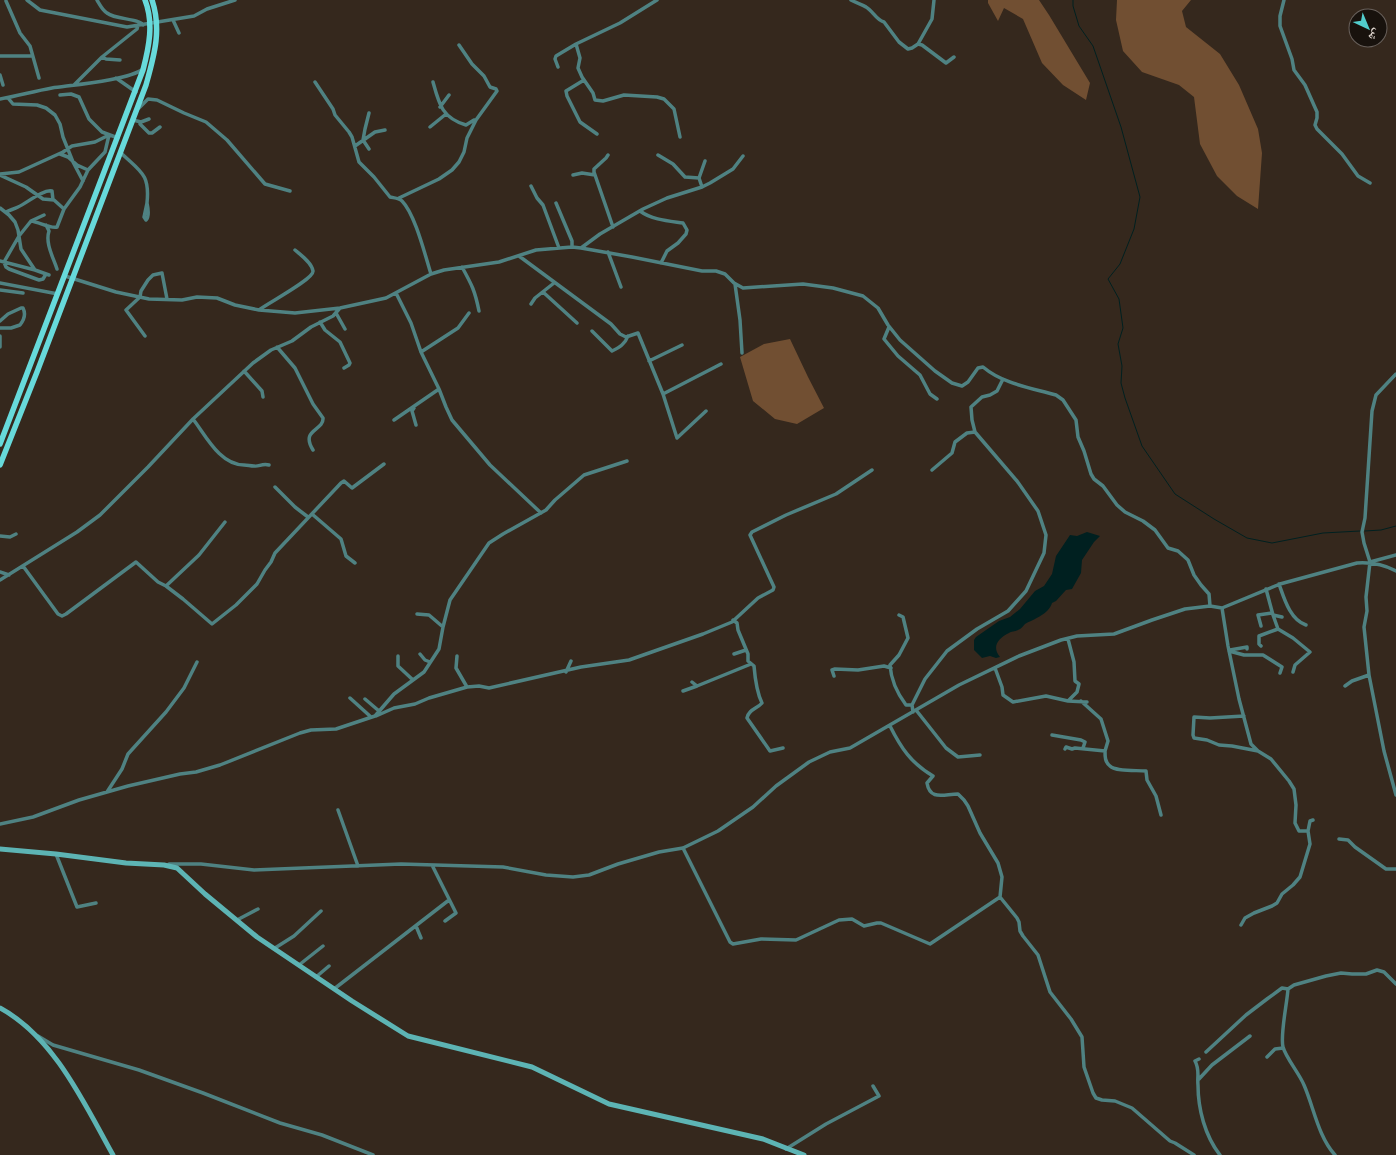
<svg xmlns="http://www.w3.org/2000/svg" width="1396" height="1155" font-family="Raleway,'Noto Naskh Arabic',sans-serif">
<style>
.forest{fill:#714f32}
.water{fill:#002020}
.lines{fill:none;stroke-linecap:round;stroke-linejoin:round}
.stream{stroke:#002020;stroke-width:1}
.street{stroke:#4f8282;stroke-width:3.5}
.secondary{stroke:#5db4b4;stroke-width:5}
.primary{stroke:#67dadb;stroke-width:5.5}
</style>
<rect width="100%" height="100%" fill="#35281d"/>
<path class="forest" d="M988 0H1039L1049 15 1090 83 1086 100 1063 85 1042 63 1023 19 1004 8 998 21 988 3Z
M1117 0H1191L1182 11 1186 27 1220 54 1239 85 1258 129 1262 153 1258 209 1237 196 1217 176 1200 144 1194 97 1179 85 1142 72 1123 51 1116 20Z
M790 339 808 377 824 408 797 424 775 419 753 401 740 357 764 344Z"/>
<path class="water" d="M1087 532 1100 536 1094 542 1082 560 1081 573 1072 589 1066 590 1056 601 1052 603C1049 614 1034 619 1025 624 1023 626 1021 629 1018 630 1015 632 1011 631 1009 633 999 638 991 646 1000 657L996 658 990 656 982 658 974 650V640L976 637 999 621 1010 617 1020 609 1035 591 1044 586 1052 574 1056 556 1070 535 1077 536Z"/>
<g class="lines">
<path class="stream" d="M1073 0V6L1079 26 1093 46 1121 127 1140 197 1134 229 1120 264 1108 279 1119 299 1123 328 1118 344 1122 366 1121 383 1125 398 1142 446 1175 494 1214 519 1247 538 1272 543 1323 533 1360 531
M1365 531 1381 530 1396 526"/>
<path class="street" d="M27 0 40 10 127 27 194 16 207 9 235 0
M97 0C100 5 102 10 107 13 116 20 139 18 143 25
M657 0 620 23 576 44 580 58 578 68 582 77 593 93 595 100 603 101 624 95 657 97 664 99 674 109 680 137
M851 0C856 3 862 4 866 7 873 11 876 20 884 22L899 42 908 49 912 48 918 44 922 45 946 63 954 57
M1284 0 1280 16V26L1292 59 1294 70 1305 85 1317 112V118L1315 125 1317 129 1342 154 1358 176 1370 183
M6 1 20 33 30 46 39 78
M173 20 179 33
M918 44 932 19 934 0
M0 56H32
M102 57 106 59 120 60
M558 67 555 59 556 56 576 44
M0 75 3 85
M116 78 136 92
M584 80 566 91 567 96 580 122 597 134
M315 82 333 109 335 115 349 132 352 137 359 162 374 177 390 197C394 198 399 198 402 201 415 214 425 255 431 274
M433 82C439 104 442 118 466 125L474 120H476
M74 85 102 57 137 29 138 25
M60 95 71 94 79 97 89 119 102 132 118 138
M8 98 13 104 37 105 46 108 55 115 60 124 63 137 73 162 83 181
M0 99C17 96 35 91 52 88 72 85 129 80 143 69
M440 107 449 95
M139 108 148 99 157 100 184 113 206 122 227 140 265 184 290 191
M369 113 365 129 363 140 369 149
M133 120 141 122 149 119
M141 122 140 124 149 133H152L160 127
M430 127 446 114
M355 146 375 132 385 130
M121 153C141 172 150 174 147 203
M60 154 68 157 77 165 88 170
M608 155 606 158 594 169V172L613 227
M658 155 673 164 685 177 699 178 702 187
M0 174 19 172 63 152 72 146 95 142 109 135
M0 175 26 187 43 199 54 200 64 209
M573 175 582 173 595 175
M699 178 705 161
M531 186 537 198 543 205 559 248
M399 198 439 179 452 170 459 162 464 152 467 138 476 120 497 91 496 89 490 87 484 76 472 64 459 45
M147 203C148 208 150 216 146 220L144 217Z
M556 203 572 241V247
M0 208 9 215 15 222 18 230 21 249 35 270
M640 211C652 220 669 221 683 223L687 230 686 234 678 243 667 251 661 263
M6 212C10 210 14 209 18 207 27 203 43 189 52 191L53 200
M44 215 31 221 19 236 4 262 6 267 9 269 39 280 43 279 46 274
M31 221C39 222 51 229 57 227L64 209 80 187 88 170 105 152 109 135
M46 225 49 231C45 243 53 257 57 269
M581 248 600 234 643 209 667 198 702 187 710 183 733 169 743 156
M608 252 621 287
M519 256 611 324 620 334 626 337 638 333 663 394 677 438 706 411
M0 261 35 270 49 275
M462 267C472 285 475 291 479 311
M65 276 116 292 149 299 182 300 197 297 217 298 235 305 259 310 295 313 340 308 386 298 431 274 444 270 499 262 536 250 572 247 581 248 632 257 702 271H716L725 274 734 283 743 288 803 284 833 288 863 296 878 308 888 325 900 340 935 371 952 383 962 386 968 382 978 368 983 367C1003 384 1032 388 1056 395L1063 400 1076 420 1078 437 1084 451 1091 474 1094 479 1103 486 1117 505 1125 512 1143 521 1155 530 1168 548 1178 551 1188 560 1194 575 1201 585 1209 594 1210 606
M0 283 58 294
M735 284 740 320 742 353
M0 290 23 293
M543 292 577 323
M396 293 411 323 421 352 439 389 446 407 452 420 490 465 541 513
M531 304 535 298 554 283
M259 310C268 303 314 279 313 271 312 263 301 255 295 250
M336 313 345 329
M0 321 8 314 21 308H23C26 314 24 320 20 325L11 328H0
M320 322 325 330 340 342 350 363 349 365 344 368
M889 327 884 339 898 356 920 375 930 394 937 399
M592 331 612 351C620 347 625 344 628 336
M0 336V347
M145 336 126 310 140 297 141 291 148 280 153 275 162 273 167 299
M277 347 295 368 313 404 323 418C324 431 300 429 313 450
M421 352 458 328 469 313
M649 361 682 345
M244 371 262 391 263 397
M663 394 721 364
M414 408 412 411 416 425
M193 419C206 436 220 465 244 465 248 465 250 466 254 466 259 467 262 463 269 465
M394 420 439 389
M932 470 952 453 955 442 967 433 975 432
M275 487 295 507 308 517
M312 514 341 539 346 556 355 563
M0 536 10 537 16 534
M1370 562 1396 555
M23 566 58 614 62 616 66 614 136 562 158 582 166 586 183 599 212 624 236 605 257 584 265 570 271 562 275 553 341 483 344 481 352 488 384 464
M0 572 9 575
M0 580 77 532 100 515 148 467 193 419 253 363 271 350 292 341 311 327 333 316 340 308
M1279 584C1284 598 1290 620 1306 625
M166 586 199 555 225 522
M1266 589 1273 615 1282 617
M1222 608 1228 646 1239 699 1251 744 1258 751 1271 759 1289 781 1294 789 1296 805 1295 823 1299 831H1308L1310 844 1300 877 1293 885 1282 894 1277 903 1272 906 1254 913 1245 918 1241 925
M417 614 429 615 443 627
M899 615 903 617 908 638 899 655 890 665C891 680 897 693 906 705H912
M733 620 737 623 738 630 748 654V661L754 666C755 678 757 693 762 703 757 709 749 709 747 718L770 751 783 748
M1261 626 1258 615 1272 613
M1278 629 1293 638 1310 652 1295 665 1293 672
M1068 639 1074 662 1075 681 1079 684 1077 692 1068 701 1087 702
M1261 646 1259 644V636L1278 629 1273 615
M1230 650 1247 647V649
M1229 651 1244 655H1263L1282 667 1280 673
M420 654 425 660 430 662
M734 654 746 650
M398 656V666L413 680
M457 656 456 668 467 687
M995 668 1002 687 1003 695 1013 702 1046 696 1068 701
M566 672 571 661
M1369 675 1364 627 1367 611 1366 597 1370 562 1364 543 1362 532 1365 518 1372 411 1376 395 1396 374
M834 676 832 670 835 669 858 670 884 666 891 668
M692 682 697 686 751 664
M1345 686 1352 681 1369 675 1384 751 1396 795
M683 691 697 686
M350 698 371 717
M365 699 379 711
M916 710 946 748 958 757 980 755
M913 712 912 705 925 679 947 651 977 629 1008 611 1026 591 1044 553 1046 535 1038 511 1017 481 975 432 972 420 971 407 982 397 990 395 997 391 1003 379
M376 716 394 708 415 704 429 698 467 687 479 686 489 688 581 667 629 660 703 634 732 622 758 598 773 590 774 587 750 535 752 532 786 515 836 494 872 470
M1244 716 1210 718 1194 717 1193 735 1194 738 1207 740 1219 745 1232 746 1258 751
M890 726C901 748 911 763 933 776L927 783C930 801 944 794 958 794L964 800 968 806 980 833 998 863 1002 877 1000 897 1017 918 1019 922 1020 931 1023 936 1038 955 1050 992 1071 1019 1082 1037 1084 1067 1093 1093 1096 1098 1102 1100 1115 1101 1132 1108 1170 1141 1175 1143 1194 1155
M1052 735 1081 740 1085 742 1083 748
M1065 749 1066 747 1072 749 1075 748 1105 751 1108 741 1101 719 1081 701
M1105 751C1105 757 1105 762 1110 766 1116 772 1137 770 1146 771L1147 780 1156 796 1161 815
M107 792 122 769 128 754 166 712 184 688 197 662
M338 810 358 866
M0 824 33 817 79 800 128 786 180 774 196 772 220 765 300 733 311 730 336 729 375 716 394 694 424 672 439 649 443 627 450 600 489 543 503 534 546 510 555 500 584 475 627 461
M1308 831 1310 821 1313 820
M1339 839 1348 840 1355 847 1386 869H1396
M683 848 730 942 733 944 761 939 796 940 839 920 852 919 864 926 877 923H881L930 944 1000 897
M56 854 77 907 96 903
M169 864H201L254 870 401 864 503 867 546 875 573 877 589 875 618 864 659 852 683 848 718 831 753 807 776 786 809 762 830 752 850 748 959 685 1019 656 1061 640 1077 636 1114 634 1152 620 1185 609 1210 606 1222 608 1280 584 1357 563C1372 562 1383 564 1396 571
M432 865 456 913 445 921
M237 920 258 909
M416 926 421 938
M275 948 294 936 321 911
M299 965 323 946
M316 977 329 966
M334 989 449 900
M38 1036 53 1045 139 1070 203 1093 280 1123 322 1135 373 1155
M1206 1052 1246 1015 1267 999 1282 988 1288 989
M1267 1057 1275 1049 1283 1048
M1199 1059 1195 1061C1200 1070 1197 1076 1198 1085 1198 1109 1205 1136 1220 1155
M1199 1079 1212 1065 1250 1036
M786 1149 826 1124 879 1096 873 1086
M1335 1155C1318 1136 1314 1108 1304 1085 1299 1073 1286 1058 1283 1047 1280 1035 1287 1004 1288 989L1294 985 1326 976 1341 973 1352 974H1366L1377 970 1384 972 1396 984"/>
<path class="secondary" d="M0 849 56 854 126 863 164 865 177 868 205 894 257 937 352 1001 408 1036 532 1067 609 1104 763 1139 804 1155
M0 1008C54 1037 84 1103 113 1155"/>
<path class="primary" d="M0 444 143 70C149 47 154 23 145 0
M0 465 37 372 146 85C154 56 162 30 152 0"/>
</g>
<g transform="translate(1368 28) rotate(136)"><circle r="19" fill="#18120d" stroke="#68605b"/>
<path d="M0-3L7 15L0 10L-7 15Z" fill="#52cdcd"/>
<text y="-6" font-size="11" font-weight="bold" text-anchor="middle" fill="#dfd6cf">ش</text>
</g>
</svg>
